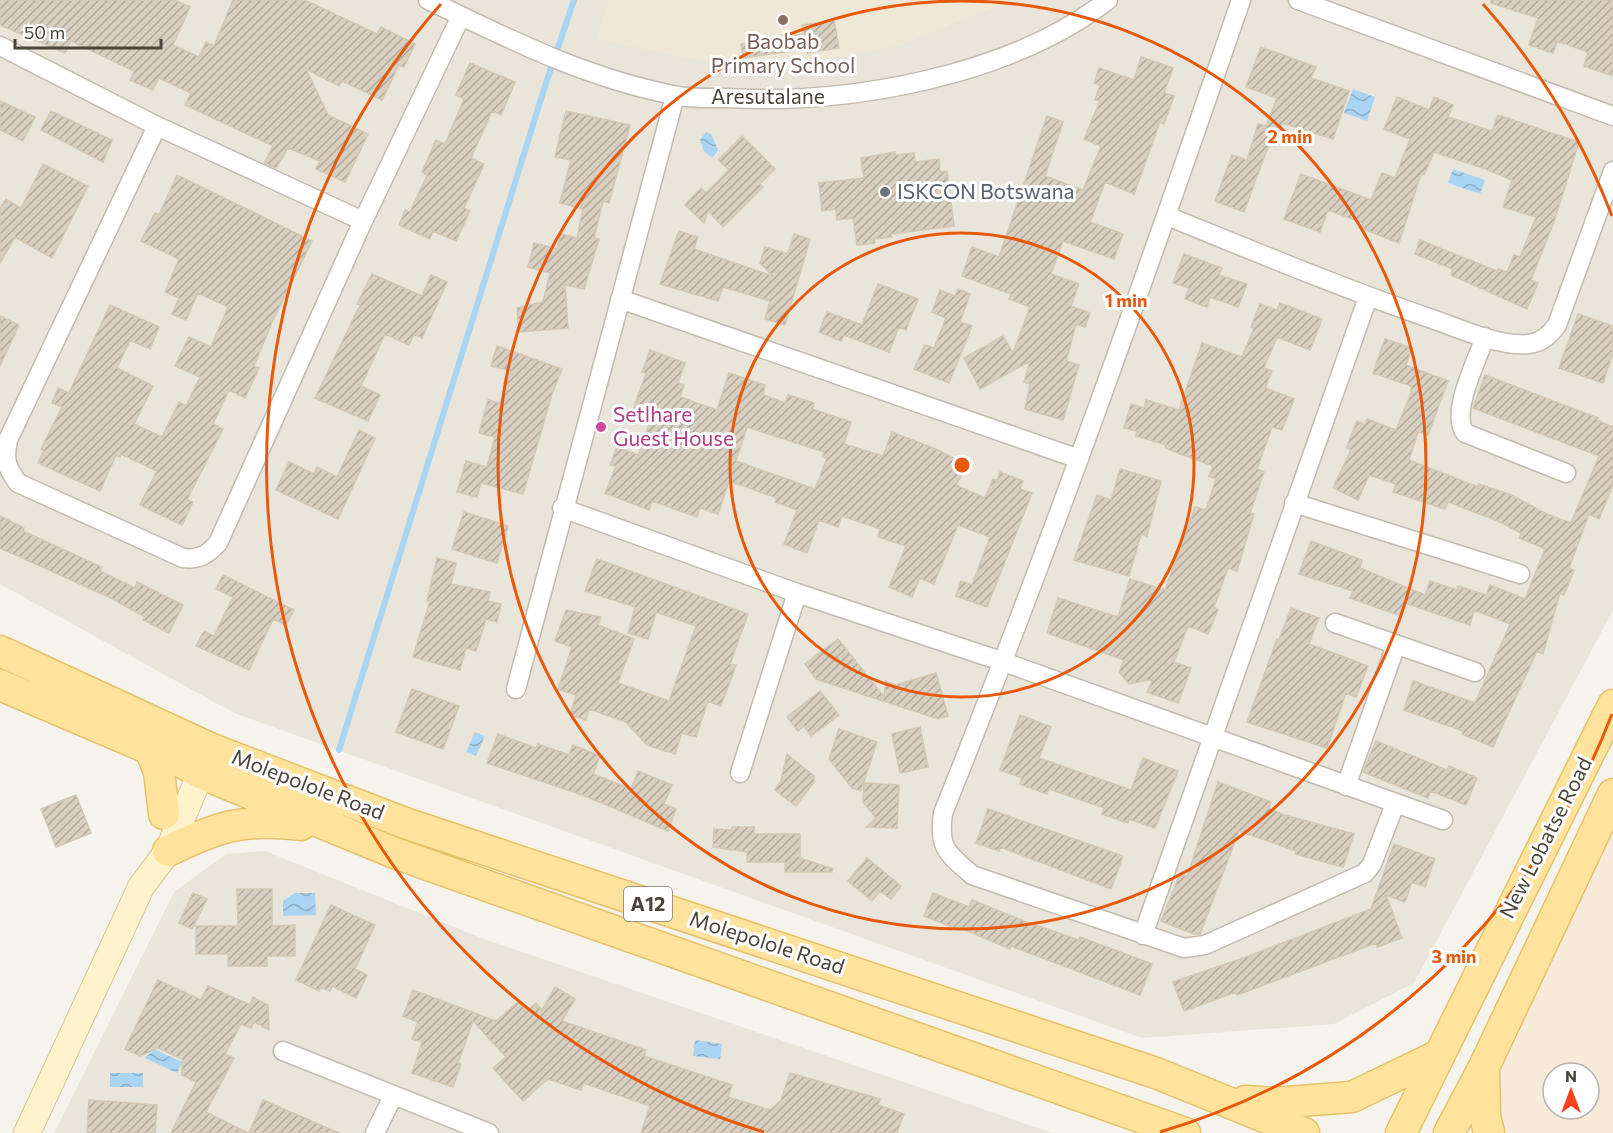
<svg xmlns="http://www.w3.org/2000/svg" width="1613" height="1133" font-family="Commissioner,sans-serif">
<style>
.residential{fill:#eae5da}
.commercial{fill:#f7ead8;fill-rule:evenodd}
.education{fill:#efe8d6}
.water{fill:url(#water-waves)}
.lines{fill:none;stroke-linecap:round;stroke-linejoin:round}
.stream{stroke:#a9d4f2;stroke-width:6}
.building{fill:url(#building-hatch);stroke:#d3c7b4;stroke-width:1.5;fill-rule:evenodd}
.street-casing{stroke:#c2bbae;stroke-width:21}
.secondary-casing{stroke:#d6c79b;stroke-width:28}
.primary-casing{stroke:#e6c16a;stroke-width:33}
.street{stroke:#fff;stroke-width:18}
.secondary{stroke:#fff3cd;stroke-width:26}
.primary{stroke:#ffe39c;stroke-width:30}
.ring{fill:none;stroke:#e8590c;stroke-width:3}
.education-dot{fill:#8d6e63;stroke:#fff;stroke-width:2}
.worship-dot{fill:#6b7280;stroke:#fff;stroke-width:2}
.hotel-dot{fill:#d1479c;stroke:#fff;stroke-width:2}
.labels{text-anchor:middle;stroke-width:6;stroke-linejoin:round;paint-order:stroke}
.shield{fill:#fff;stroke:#817c74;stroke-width:1.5}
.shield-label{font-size:20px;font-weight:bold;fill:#4b4439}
.education-label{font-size:21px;fill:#785e54;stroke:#fff}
.street-label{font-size:21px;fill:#4b4439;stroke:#fff}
.worship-label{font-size:21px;fill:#5b616d;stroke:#fff;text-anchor:start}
.hotel-label{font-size:21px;fill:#b23c85;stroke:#fff;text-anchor:start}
.centre{fill:#e8590c;stroke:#fff;stroke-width:3}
.ring-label{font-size:18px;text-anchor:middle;font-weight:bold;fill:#e8590c;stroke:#fff;stroke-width:6;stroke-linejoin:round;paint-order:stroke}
</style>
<defs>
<pattern id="water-waves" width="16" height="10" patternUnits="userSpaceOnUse" patternTransform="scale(1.5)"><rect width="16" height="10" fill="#a9d4f2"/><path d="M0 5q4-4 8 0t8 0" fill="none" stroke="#8caec5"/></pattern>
<pattern id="building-hatch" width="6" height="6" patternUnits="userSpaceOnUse" patternTransform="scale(1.5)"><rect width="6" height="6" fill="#d8cfc1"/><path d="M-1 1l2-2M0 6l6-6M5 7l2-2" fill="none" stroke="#b1aa9e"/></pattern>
</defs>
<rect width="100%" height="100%" fill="#f6f3ec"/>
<path class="residential" d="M0 0H1613V610L1414 983 1334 1024 1142 1038 234 713 0 584Z
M265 851 484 939 1053 1133H54L174 892 226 854Z"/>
<path class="commercial" d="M1613 778V1133H1472ZM1553 1073H1589V1109H1553Z"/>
<path class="education" d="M609 0H1011L899 46 807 62 712 63 596 39Z"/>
<path class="water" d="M1353 89 1375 97 1367 121 1344 113Z
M706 132 711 134 718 150 712 158 704 151 700 140Z
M1453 169 1485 180 1480 194 1448 183Z
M475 732 485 736 476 756 466 752Z
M295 893H315L316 915 283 916V901Z
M695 1040 722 1044 720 1059 693 1056Z
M154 1049 182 1062 177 1073 145 1058Z
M110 1073H143V1087H110Z"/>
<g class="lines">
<path class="stream" d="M339 750 545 86 574 0"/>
</g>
<path class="building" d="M0 0H174L190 7 173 45 199 57 206 42 214 46 233 0H305L377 34 381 27 415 44 404 67 399 65 382 100 342 81 339 86 306 69 328 115 368 134 345 182 316 169 320 161 288 148 276 168 264 163 273 146 185 105 191 93 159 78 153 90 130 80 134 71 71 41 65 53 0 25Z
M1491 0H1613V76L1584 66 1588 52 1557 41 1553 53 1529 45 1538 18 1491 3Z
M834 20 839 48 807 53 806 49 743 58 741 44 804 34 802 25Z
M1261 47 1316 67 1311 78 1349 91 1333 139 1282 123 1275 146 1269 144 1244 212 1215 201 1232 155 1247 160 1258 124 1266 126 1277 98 1246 87Z
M1141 57 1173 68 1164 93 1174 96 1164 124 1160 122 1134 194 1105 182 1090 222 1123 234 1114 259 1063 241 1051 274 1079 284 1071 306 1090 313 1085 327 1076 324 1066 361 1079 365 1063 420 1025 409 1030 384 1024 382 1030 361 980 389 964 358 1003 336 1013 353 1030 307 1009 299 1011 294 962 276 972 247 999 257 1047 116 1063 122 1045 176 1083 190 1101 146 1084 139 1100 101 1095 100 1100 85 1094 83 1099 68 1134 80Z
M470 63 515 82 501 115 492 111 471 158 484 164 464 208 470 211 456 241 433 231 430 239 399 225 405 210 410 212 427 175 422 172 436 140 445 144 464 99 456 95Z
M1397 97 1429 110 1434 97 1453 105 1448 117 1492 131 1498 115 1579 142 1554 222 1531 280 1538 283 1527 309 1451 275 1453 269 1415 254 1420 240 1497 271 1498 269 1507 272 1514 255 1520 257 1536 217 1503 207 1512 180 1483 168 1434 152 1424 175 1421 174 1399 243 1361 228 1363 223 1328 210 1320 232 1284 219 1301 174 1371 200 1382 173 1395 178 1410 139 1384 129Z
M0 101 35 117 23 141 0 130Z
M51 111 112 140 103 162 41 130Z
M566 111 630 125 609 203 603 201 594 238 599 239 584 289 565 285 568 328 519 332 517 308 543 302 550 273 528 267 534 243 557 249 561 234 577 238 583 209 560 203 571 160 555 157Z
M742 136 775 169 760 184 763 187 723 227 708 211 704 223 685 205 701 188 706 193 729 170 718 160Z
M895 152V155L914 153 915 162 939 159 940 172 947 171 954 226 891 234 892 237 874 239 875 243 857 245 853 218 837 220 836 209 822 211 819 183 864 178 861 158Z
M43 164 88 186 52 258 15 237 0 263V209L6 199 21 208Z
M177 175 312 241 273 320 254 366 259 368 245 398 229 390 213 424 223 429 187 500 193 502 182 525 140 505 157 471 121 454 120 457 116 455 100 491 38 463 44 450 41 449 62 407 52 403 58 388 69 393 110 305 159 327 150 349 130 340 117 368 153 386 134 424 162 437 179 402 186 406 200 377 175 366 189 337 211 347 228 307 198 293 186 320 172 314 179 298 165 292 179 259 141 241 155 213 159 215Z
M679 231 698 237 694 249 773 276 760 263 765 247 788 254 794 234 810 239 785 325 765 319 770 301 723 287 718 301 660 284Z
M1184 254 1222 268 1219 275 1247 284 1238 307 1210 297 1207 307 1185 299 1189 288 1173 283Z
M372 274 422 296 431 275 447 282 422 338 414 334 409 345 385 334 361 386 380 395 368 421 315 398 360 305 357 304Z
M878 284 918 299 906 330 899 327 889 352 844 335 841 341 819 332 827 312 862 325Z
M958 289 970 294 960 322 972 326 949 383 914 369 925 345 934 348 946 318 932 312 940 290 955 296Z
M1280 303 1322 319 1310 350 1277 337 1264 368 1272 371 1265 388 1294 399 1282 430 1272 427 1257 469 1264 472 1250 513 1254 514 1237 571 1228 568 1214 607 1218 609 1208 634 1188 626 1174 662 1191 668 1178 703 1147 692 1153 679 1129 684 1119 672 1124 660 1047 633 1058 598 1118 617 1130 579 1165 590 1195 507 1206 510 1216 479 1209 476 1213 466 1165 448 1166 445 1136 436 1137 431 1124 428 1131 404 1144 408 1146 400 1179 410 1202 343 1242 357 1254 328 1251 327 1260 304 1277 310Z
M1578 314 1613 326V353L1603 383 1559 368Z
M0 316 19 325 0 366Z
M1385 339 1412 348 1406 365 1448 381 1428 435 1418 432 1409 460 1478 487 1479 484 1509 494 1547 514 1571 523 1599 456 1473 408 1485 375 1598 418 1597 420 1612 427 1613 425V485L1599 519 1589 514 1569 568 1574 570 1564 595 1560 593 1543 654 1537 651 1493 747 1462 734 1463 731 1404 710 1413 681 1475 703 1510 624 1474 610 1470 625 1405 603 1401 616 1350 598 1353 591 1299 574 1311 541 1362 560 1360 568 1425 595 1430 581 1457 590 1458 586 1486 595 1490 585 1525 599 1545 549 1519 538 1521 533 1498 521 1448 502 1445 509 1393 492 1396 484 1369 475 1358 500 1333 488 1351 450 1346 448 1357 421 1365 425 1367 419 1396 430 1411 393V386L1373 373Z
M497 346 562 369 552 394 523 494 481 483 477 497 457 492 466 461 487 467 495 437 479 433 488 400 500 403 511 371 491 366Z
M650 350 685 363 678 383 684 385 680 397 717 410 729 373 765 385 763 395 785 403 788 395 814 403 812 409 851 422 844 444 883 456 892 432 938 450 961 462 958 468 964 471 956 485 985 498 993 479 997 481 1000 472 1023 481 1020 489 1032 493 987 607 956 596 961 581 972 585 990 537 958 525 934 584 920 578 912 597 889 587 906 546 878 537 880 529 842 516 838 527 819 520 807 553 784 544 797 510 775 502 777 498 729 481 718 514 700 508 697 517 652 501 649 510 605 493 616 466 610 465 617 447 638 455 650 422 631 415 646 373 642 372ZM747 427 824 452 822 457 827 458 815 489 736 461Z
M359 430 375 438 338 519 276 490 289 462 314 474 317 467 337 477Z
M1120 469 1161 481 1147 536 1141 534 1129 576 1074 560 1097 495 1111 500Z
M464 512 508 526 497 563 452 549Z
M0 516 24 528 23 531 102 567 100 571 135 588 137 582 183 605 169 633 143 620 145 617 111 598 0 548Z
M437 558 456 563 451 584 490 592 488 601 501 604 497 622 486 619 476 651 466 648 460 670 413 657 430 601H427Z
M597 559 748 614 730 664 736 665 721 706 708 701 696 737 682 733 675 754 647 745 626 722 589 709 586 720 570 715 576 695 558 689 572 647 555 641 566 610 601 617 598 625 634 639 618 683 669 701 696 626 656 612 648 639 628 633 635 607 585 591Z
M223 575 294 610 286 625 273 619 249 670 196 646 204 631 214 636 233 597 216 589Z
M1291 608 1319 618 1309 644 1368 666 1356 697 1346 693 1327 748 1247 722 1277 639 1279 640Z
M838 639 884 697 886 681 896 685 936 673 948 716 938 719 816 679 805 664Z
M412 689 459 706 443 749 396 732Z
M820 691 839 715 811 736 804 726 798 731 787 717Z
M1020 715 1051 727 1039 758 1131 790 1143 758 1178 771 1155 828 1129 819 1128 823 1102 814 1104 808 1049 789 1047 794 1020 784 1022 778 1000 770Z
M920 727 928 767 900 773 892 734Z
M839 729 877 742 861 791 852 788 829 759Z
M498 734 536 748 538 744 569 755 573 745 600 756 593 774 631 789 638 771 672 785 664 804 676 809 668 831 585 796 487 763Z
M1376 741 1447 770 1449 766 1477 778 1466 805 1431 791 1428 798 1363 772Z
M787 754 814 776V782L796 806 775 790 781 781Z
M1218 782 1271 802 1269 808 1281 814 1354 834 1343 867 1295 854 1296 851 1239 831 1200 934H1194L1161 921 1180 874 1187 877Z
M864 783 899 785 897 828 866 827 876 818 863 802Z
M76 795 91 833 56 847 41 809Z
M988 809 1123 856 1111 889 1000 847 999 851 976 843Z
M732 827H754V834H800V858L833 869 832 872H785V862H747V852L713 847 714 829 732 830Z
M1394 844 1435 859 1425 887 1412 882 1405 902 1386 895 1402 938 1377 947 1376 943 1237 995 1236 992 1184 1011 1173 982 1249 956 1371 909Z
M867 858 901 886 891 899 880 891 872 901 848 881Z
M237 889H272V926L295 925V956H267V966H228V954H196V926H238Z
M193 893 207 899 192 929 179 923Z
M933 893 969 907 972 900 1024 921 1079 940 1080 937 1152 964 1140 995 1011 946 1010 949 956 926 955 928 924 916Z
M331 905 375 925 355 969 367 975 356 998 332 986 330 991 320 987 319 991 296 980Z
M158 980 201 1000 208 986 250 1005 253 997 268 1005 269 1030 254 1022 251 1028 241 1024 225 1054 234 1058 206 1112 248 1133H171L196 1082 182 1075V1059L158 1048 140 1056 125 1049Z
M555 987 575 999 562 1021 646 1050 644 1056 732 1085 728 1097 770 1110 781 1100 790 1073 880 1099 878 1105 904 1114 897 1133H641L650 1106 583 1083 581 1090 548 1079 523 1101 493 1068 506 1057 473 1021 458 1063 461 1064 453 1087 412 1073 422 1042 412 1039 418 1022 403 1016 413 990 496 1021 518 1002 527 1011 536 1003 542 1010Z
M89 1100 157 1105 155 1133H87Z
M263 1100 339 1133H249Z"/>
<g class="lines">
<defs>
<path id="street" d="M428 0C509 39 583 77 673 95 690 99 709 98 727 98 849 105 1010 76 1108 0
M1241 0C1147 273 1051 545 943 813 938 848 947 853 972 875L1184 948 1205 945 1365 873 1372 864 1395 804
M1298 0 1613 116
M0 46 157 126 363 221
M157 126 8 440C4 459 6 467 18 483L183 558C199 560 207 555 218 543L363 221 461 16
M1167 216C1256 252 1344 289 1435 320 1461 329 1500 347 1528 344 1541 343 1550 335 1557 325L1613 171
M620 299 1079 459
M1485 337C1477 361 1450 412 1465 433L1566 473
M1294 503 1520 574
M562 508 797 593 1004 662 1443 820
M1335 623 1475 672
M516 689 675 96
M740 773 797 593
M1346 786 1396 645
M1143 935 1368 297
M283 1051 489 1133
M375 1133 393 1096"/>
<path id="secondary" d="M27 1133 141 887 168 851 208 756"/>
<path id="primary" d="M0 651 212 749 405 823 1156 1073 1304 1133
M0 685 185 764 200 773 397 854 1185 1133
M150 749 159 772 164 814
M168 851C218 826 245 818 301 825
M1484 1070 1485 1116 1489 1133
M1246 1101 1274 1103 1352 1097 1437 1056
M1401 1133 1613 705
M1449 1133 1484 1067 1613 794"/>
</defs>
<use href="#street" class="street-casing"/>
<use href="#secondary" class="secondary-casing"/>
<use href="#primary" class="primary-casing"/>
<use href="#street" class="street"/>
<use href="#secondary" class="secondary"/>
<use href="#primary" class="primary"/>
</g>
<g class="ring">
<circle cx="962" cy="465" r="232"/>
<circle cx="962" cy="465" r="464"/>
<path d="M1612 714A696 696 0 0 1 1160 1132M764 1132A696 696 0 0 1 441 4M1483 4A696 696 0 0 1 1612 216"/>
</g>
<circle class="education-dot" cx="783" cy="20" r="6"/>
<circle class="worship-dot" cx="885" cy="192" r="6"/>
<circle class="hotel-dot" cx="601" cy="427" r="6"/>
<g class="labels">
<rect class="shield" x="624" y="887" width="48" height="34" rx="4.5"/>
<g class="shield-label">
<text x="648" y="911">A12</text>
</g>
<g class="education-label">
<text x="783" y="49">Baobab<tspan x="783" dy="24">Primary School</tspan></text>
</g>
<g class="street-label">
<text x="768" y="104">Aresutalane</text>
<text transform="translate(308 785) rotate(21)" y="7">Molepolole Road</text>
<text transform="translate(1546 838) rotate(-63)" y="7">New Lobatse Road</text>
<text transform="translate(767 943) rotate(18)" y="7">Molepolole Road</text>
</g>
<g class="worship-label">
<text x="897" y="199">ISKCON Botswana</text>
</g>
<g class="hotel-label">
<text x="613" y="422">Setlhare<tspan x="613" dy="24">Guest House</tspan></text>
</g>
</g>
<circle cx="962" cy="465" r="9" class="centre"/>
<g class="ring-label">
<text x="1290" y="143">2 min</text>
<text x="1126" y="307">1 min</text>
<text x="1454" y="963">3 min</text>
</g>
<g transform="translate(1571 1091)"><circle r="28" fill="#ffffff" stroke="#b7b4b0" stroke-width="1.5"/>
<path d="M0-4.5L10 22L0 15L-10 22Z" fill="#fc3f1d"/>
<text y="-9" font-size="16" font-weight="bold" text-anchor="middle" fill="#4b4439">N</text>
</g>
<path d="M15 39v9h146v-9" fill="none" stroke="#4b4439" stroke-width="3"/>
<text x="24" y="39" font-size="18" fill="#4b4439" stroke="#ffffff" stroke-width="4.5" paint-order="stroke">50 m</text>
</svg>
